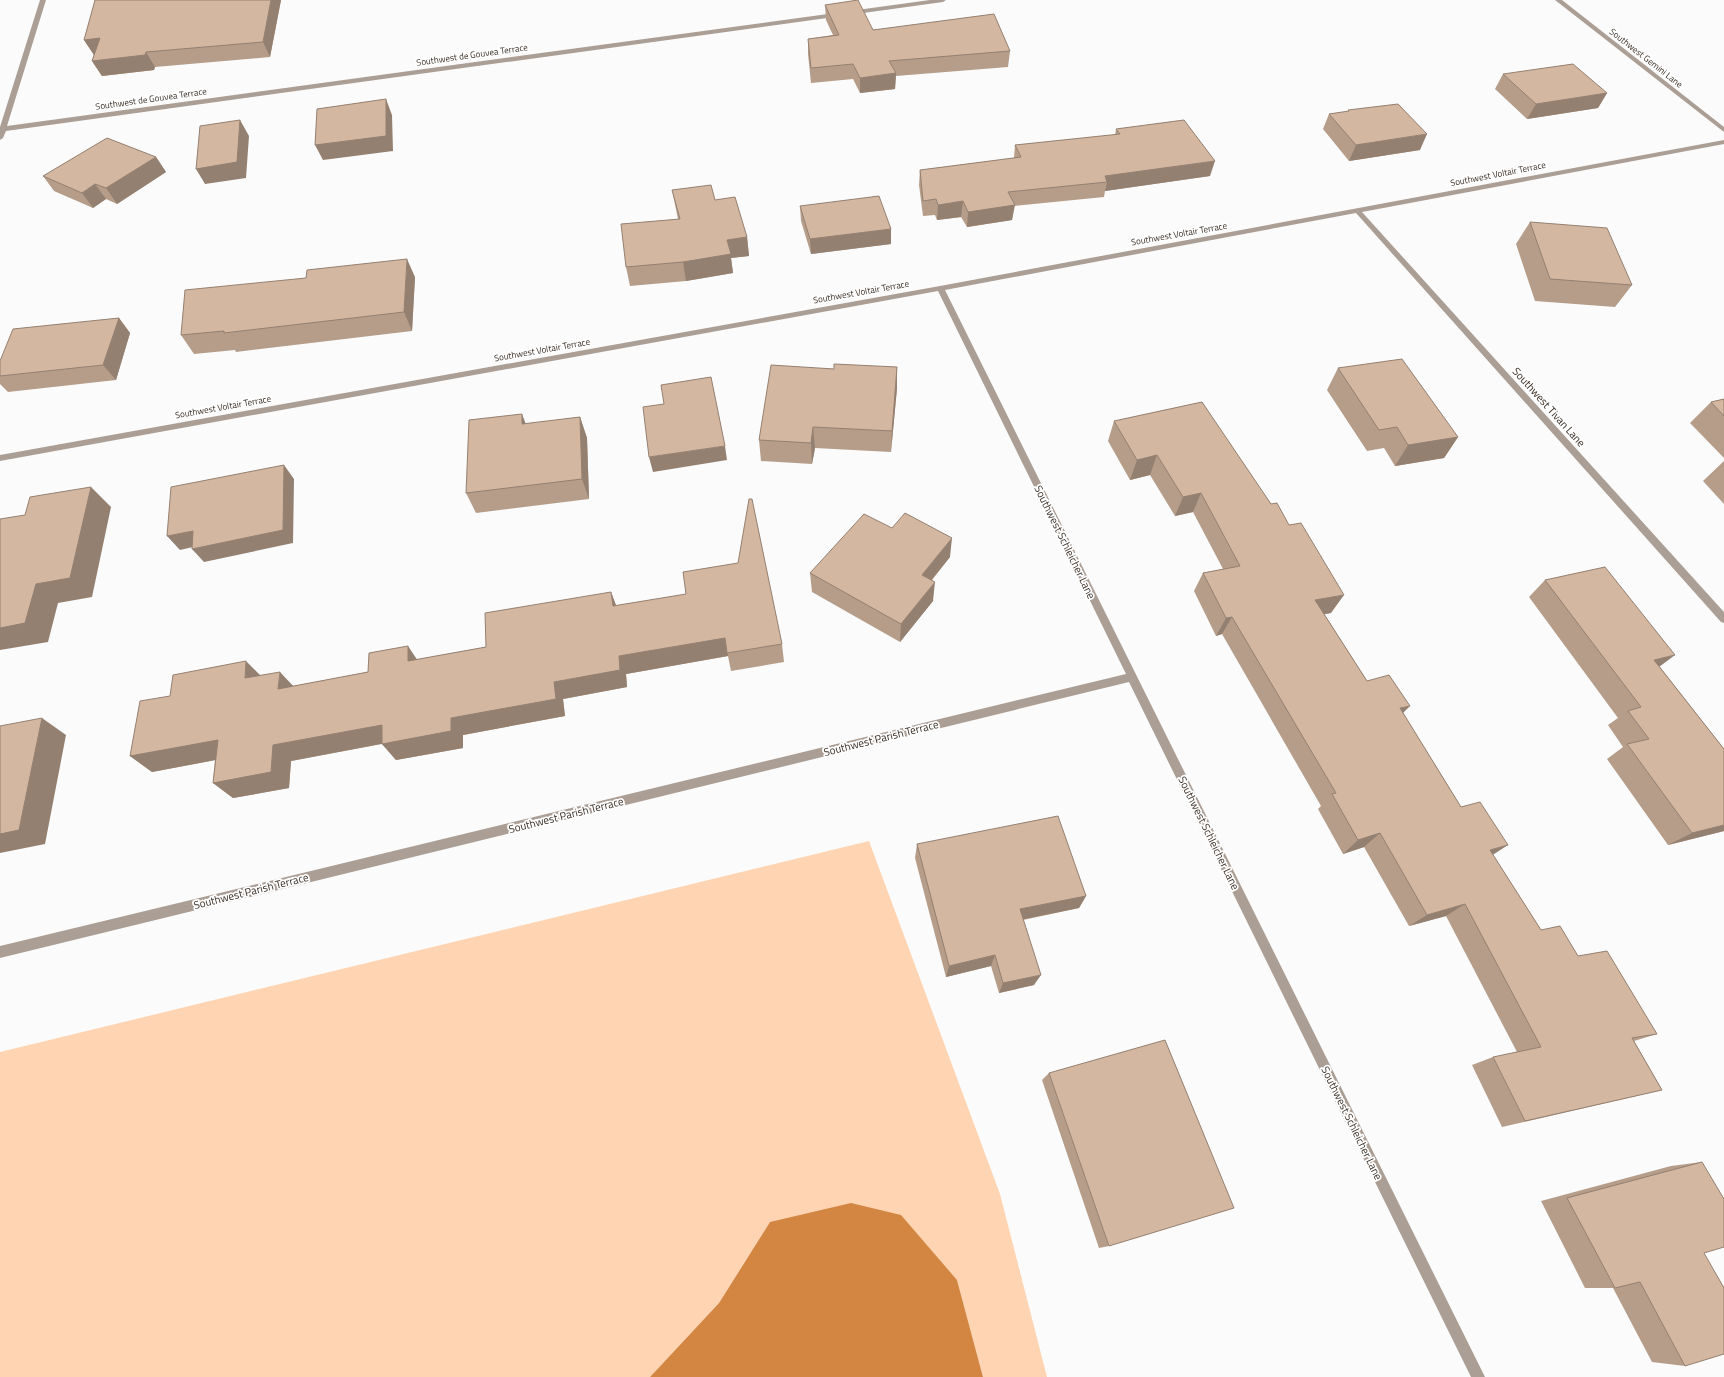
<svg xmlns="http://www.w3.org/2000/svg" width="1724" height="1377" font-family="'Titillium Web',sans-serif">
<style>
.green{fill:#fed4b3}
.water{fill:#d38642}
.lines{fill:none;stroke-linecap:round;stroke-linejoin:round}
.street{fill:#ab9e95;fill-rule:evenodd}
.wall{fill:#b59d8a}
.shaded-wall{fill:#948071}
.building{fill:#d3b7a1;stroke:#948071}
.labels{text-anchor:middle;stroke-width:3.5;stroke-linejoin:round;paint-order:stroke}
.far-street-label{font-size:9px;fill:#3a2f26;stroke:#fff}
.street-label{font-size:11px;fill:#3a2f26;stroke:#fff}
</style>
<rect width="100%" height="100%" fill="#fbfbfb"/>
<path class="green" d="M869 841 1000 1194 1047 1377H983L957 1280 770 1222 719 1303 650 1377H0V1052Z"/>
<path class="water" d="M851 1203 901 1215 957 1280 983 1377H650L719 1303 770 1222Z"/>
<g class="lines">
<path class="street" d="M40 0H46L7 126 930 0H946L943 2 6 131 3 138 0 140V127Z
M1555 0H1562L1724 127V132Z
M1724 140V144L1362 212 1724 612V623L1721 622 1356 213 945 290 1485 1377H1471L1129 682 0 958V946L1126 674 938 291 0 461V455L940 286Z"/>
</g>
<path class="wall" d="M95 0H281L270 57 155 67 154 70 102 76 92 61 94 55 84 40Z
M825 5 873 30 1010 51 1008 67 896 76 895 89 860 93 853 79 811 83 808 54V39L833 35 826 20Z
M1503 74 1607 93 1598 108 1527 119 1495 89Z
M1348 110 1420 150 1349 161 1323 129 1329 114 1348 112Z
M1116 129 1210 176 1105 191 1104 197 1014 206 1012 220 967 227 961 217 937 220 935 215 923 216 919 185 920 170 1014 158 1015 145 1115 135Z
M156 157 166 172 117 204 106 199 93 208 54 191 43 176Z
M672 190 715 200 747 237 749 256 731 258 733 273 686 281 630 286 626 267 678 219Z
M800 206 891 229V244L811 254 801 221Z
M1530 222 1632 285 1615 307 1535 301 1516 244Z
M415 277 412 331 236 352 235 350 194 354 181 335Z
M119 318 130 333 116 380 8 392 0 384V361Z
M897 367V388L891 452 815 448 812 464 761 461 759 440 834 369Z
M1338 368 1458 437 1444 458 1395 466 1384 448 1367 451 1327 390Z
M1724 399V458L1690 423 1711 402Z
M1202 402 1331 613 1324 614 1367 681 1403 713 1461 807 1493 855 1541 930 1578 956 1657 1034 1634 1041 1662 1090 1502 1127 1472 1065 1493 1057 1517 1052 1446 916 1409 926 1364 847 1343 854 1318 809 1321 806 1222 634 1216 636 1194 591 1203 573 1223 569 1193 512 1175 516 1150 475 1130 480 1108 441 1114 421Z
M580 417 587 438 589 499 476 513 466 493 526 424Z
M1724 461V504L1703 481Z
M892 528 950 557 932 580 933 601 900 642 812 592 810 573Z
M1545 580 1660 667 1724 749V831L1668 845 1607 759 1623 747 1608 725 1618 718 1529 597Z
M611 592 616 605 782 644 784 662 731 671 728 656 626 674 627 687 563 699 565 716 463 735V748L396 760 382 744 291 761 289 788 233 798 213 783 215 760 152 772 130 756 170 696 260 675 294 686 368 672 417 660 486 647Z
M917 844 1086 896 1079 908 1023 920 1034 985 999 993 991 966 946 977 915 858Z
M1049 1073 1109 1246 1099 1248 1042 1080Z
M1702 1162 1704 1253 1685 1366 1652 1362 1613 1288H1585L1541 1201 1671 1166Z"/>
<path class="shaded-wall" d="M271 0H281L270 57 263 42Z
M100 38 109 53 94 55 84 40Z
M146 52 155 67 154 70 102 76 92 61Z
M896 73 895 89 860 93V78Z
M1607 93 1598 108 1527 119 1536 104Z
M386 99 392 115 393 151 323 160 315 145Z
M240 120 249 136 246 178 205 184 196 169Z
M1427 134 1420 150 1349 161 1356 145Z
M156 157 166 172 117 204 106 188Z
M1215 161 1210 176 1105 191 1107 182 1105 176Z
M95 184 106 199 93 208 82 193Z
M963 201 961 217 937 220 938 205Z
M1015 205 1012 220 967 227 968 212Z
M891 229V244L811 254 810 239Z
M747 237 749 256 731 258 733 273 686 281 683 262 727 240Z
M407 259 415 277 412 331 404 312Z
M119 318 130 333 116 380 103 365Z
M897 367V388L891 452 892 431Z
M522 414 530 435 522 424Z
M580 417 587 438 589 499 582 479Z
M813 427 815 448 812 464 811 443Z
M1458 437 1444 458 1395 466 1408 445Z
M725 446 727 460 653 472 649 457Z
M1157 455 1150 475 1130 480 1137 460Z
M284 465 294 479 293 543 204 562 192 549Z
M91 487 111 507 92 597 58 603 48 642 0 650V628L36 584Z
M1201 493 1193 512 1175 516 1183 497Z
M193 531 206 544 180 550 167 536Z
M952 538 950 557 920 594 922 575Z
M935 582 933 601 900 642 901 624Z
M611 592 618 611 613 606Z
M1344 595 1331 613 1303 618 1315 600Z
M1232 617 1222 634 1216 636 1226 618Z
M725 638 728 656 626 674 627 687 563 699 565 716 463 735V748L396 760 382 744 451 718 554 682 619 656Z
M408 646 420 664 408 661Z
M1675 655 1655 670 1654 660Z
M246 661 264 679 245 678Z
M280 672 296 689H278Z
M1410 706 1394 722 1400 708Z
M42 718 66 735 45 844 0 853V834Z
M382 725 396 741 291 761 289 788 233 798 213 783 273 745Z
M218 740 237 756 152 772 130 756Z
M1724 825V831L1668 845 1692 833Z
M1380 833 1364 847 1343 854 1358 840Z
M1508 845 1488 858 1490 850Z
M1086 896 1079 908 1015 921 1020 909Z
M1465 904 1446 916 1409 926 1427 915Z
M995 955 991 966 946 977 949 966Z
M1041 975 1034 985 999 993 1003 983Z"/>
<path class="building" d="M95 0H271L263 42 146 52 145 55 92 61 100 38 84 40Z
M858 0 873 30 994 14 1010 51 889 61 896 73 860 78 853 64 811 68 808 39 839 35 825 5Z
M1573 64 1607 93 1536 104 1503 74Z
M386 99V136L315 145 317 109Z
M1398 104 1427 134 1356 145 1329 114 1349 111 1348 110Z
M240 120 237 162 196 169 200 126Z
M1184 120 1215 161 1105 176 1107 182 1008 192 1015 205 968 212 963 201 938 205 936 199 923 201 920 170 1021 157 1015 145 1120 134 1116 129Z
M107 138 156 157 106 188 95 184 82 193 43 176Z
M711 185 715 200 735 197 747 237 727 240 731 254 683 262 626 267 621 224 680 219 672 190Z
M879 196 891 229 810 239 800 206Z
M1530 222 1607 228 1632 285 1550 279Z
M407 259 404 312 224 333V331L181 335 185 290 306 278 307 270Z
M119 318 103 365 0 376V361L13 329Z
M1402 359 1458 437 1408 445 1397 427 1379 430 1338 368Z
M834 364 897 367 892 431 813 427 811 443 759 440 771 365 834 369Z
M711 377 725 446 649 457 643 407 664 404 661 385Z
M1724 399V416L1711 402Z
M1202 402 1271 504 1277 503 1289 525 1301 523 1344 595 1315 600 1367 681 1389 675 1410 706 1400 708 1461 807 1480 802 1508 845 1490 850 1541 930 1560 926 1578 956 1607 951 1657 1034 1632 1038 1662 1090 1525 1121 1493 1057 1541 1047 1465 904 1427 915 1380 833 1358 840 1332 794 1336 793 1232 617 1226 618 1203 573 1240 566 1201 493 1183 497 1157 455 1137 460 1114 421Z
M522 414V424L580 417 582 479 466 493 469 420Z
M284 465 283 530 192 549 193 531 167 536 171 487Z
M91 487 70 578 36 584 25 623 0 628V519L25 515 30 497Z
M749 499H752L782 644 727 653 725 638 619 656 620 670 554 682 556 699 451 718V731L382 744V725L273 745 271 772 213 783 218 740 130 756 140 701 170 696 173 675 246 661 245 678 280 672 278 689 368 672 369 653 408 646V661L486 647 485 613 611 592 613 606 686 594 683 572 738 563Z
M905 513 952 538 922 575 935 582 901 624 810 573 864 514 892 528Z
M1605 567 1675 655 1654 660 1724 749V825L1692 833 1627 744 1649 739 1628 711 1641 707 1545 580Z
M42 718 19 830 0 834V726Z
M1058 816 1086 896 1020 909 1041 975 1003 983 995 955 949 966 917 844Z
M1165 1040 1234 1208 1109 1246 1049 1073Z
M1702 1162 1724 1199V1247L1704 1253 1724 1288V1354L1685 1366 1640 1282 1615 1288 1567 1198Z"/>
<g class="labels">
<g class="far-street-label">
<text transform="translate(472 55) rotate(-8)" y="3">Southwest de Gouvea Terrace</text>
<text transform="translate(1646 58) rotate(38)" y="3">Southwest Gemini Lane</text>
<text transform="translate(151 99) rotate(-8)" y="3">Southwest de Gouvea Terrace</text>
<text transform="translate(1498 174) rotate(-11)" y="3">Southwest Voltair Terrace</text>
<text transform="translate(1179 234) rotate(-10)" y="3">Southwest Voltair Terrace</text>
<text transform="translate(861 292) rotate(-10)" y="3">Southwest Voltair Terrace</text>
<text transform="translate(542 350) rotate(-10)" y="3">Southwest Voltair Terrace</text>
<text transform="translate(223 407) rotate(-10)" y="3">Southwest Voltair Terrace</text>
</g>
<g class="street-label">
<text transform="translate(1549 407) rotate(48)" y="4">Southwest Tivan Lane</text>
<text transform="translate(1065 542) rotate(64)" y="4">Southwest Schleicher Lane</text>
<text transform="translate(881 738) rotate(-14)" y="4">Southwest Parish Terrace</text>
<text transform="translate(566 815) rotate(-14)" y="4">Southwest Parish Terrace</text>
<text transform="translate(1209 833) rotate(64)" y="4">Southwest Schleicher Lane</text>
<text transform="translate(251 891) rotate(-14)" y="4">Southwest Parish Terrace</text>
<text transform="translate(1352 1123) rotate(64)" y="4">Southwest Schleicher Lane</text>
</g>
</g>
</svg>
